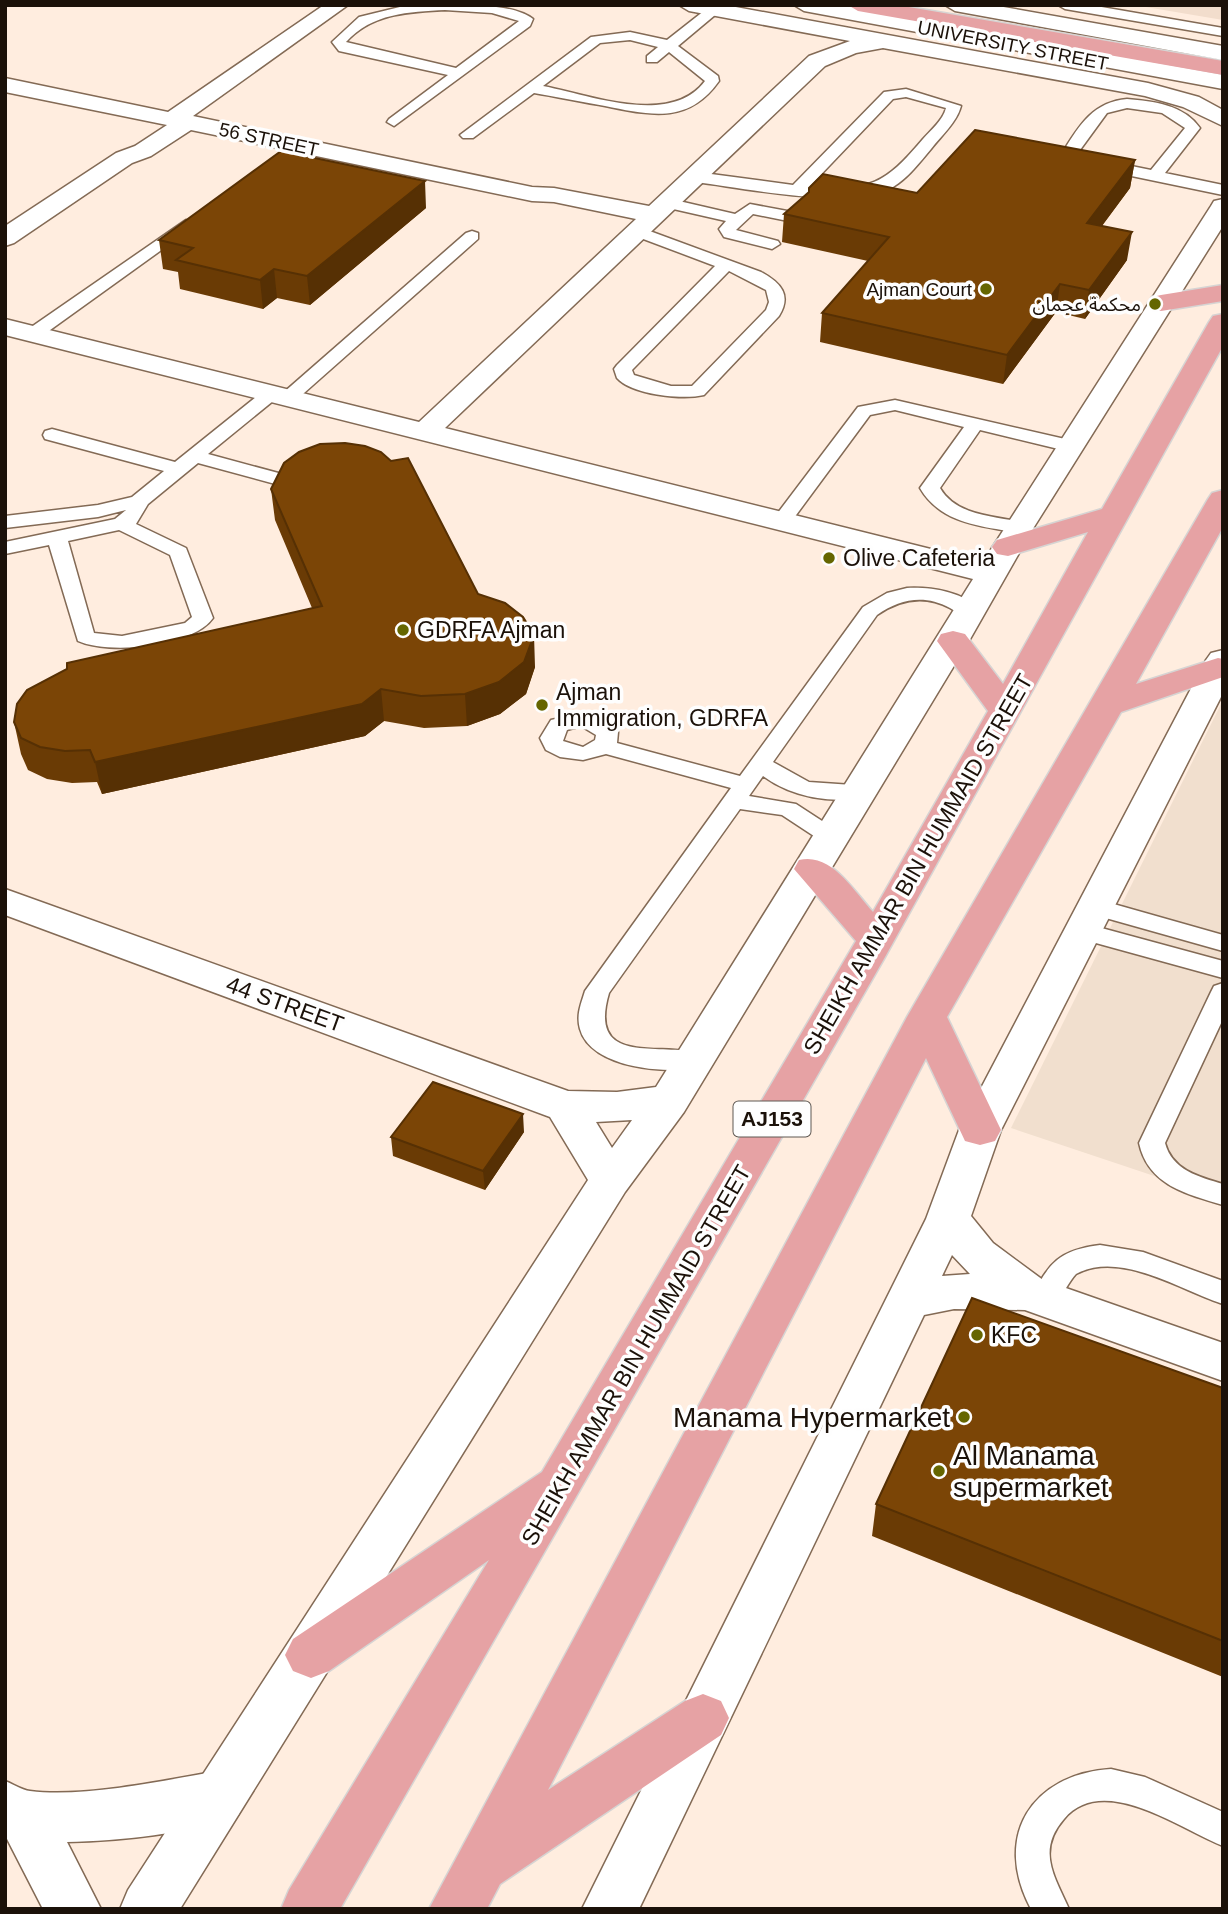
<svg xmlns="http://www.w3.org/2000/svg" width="1228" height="1914" font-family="Helvetica,'Noto Sans Arabic',sans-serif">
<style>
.commercial{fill:#f1dfce}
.built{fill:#f2ddcc}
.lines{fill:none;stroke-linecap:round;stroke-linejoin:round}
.service-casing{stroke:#836a55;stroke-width:3}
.minor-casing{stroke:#836a55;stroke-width:3}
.tertiary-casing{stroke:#836a55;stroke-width:3}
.secondary-casing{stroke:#836a55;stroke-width:3}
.primary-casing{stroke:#d6d4d3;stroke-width:3}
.service{fill:#fff;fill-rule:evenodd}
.minor{fill:#fff;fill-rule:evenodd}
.tertiary{fill:#fff;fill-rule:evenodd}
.secondary{fill:#fff;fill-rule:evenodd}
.primary{fill:#e6a2a4;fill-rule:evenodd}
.wall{fill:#6a3b05}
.shaded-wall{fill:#563004}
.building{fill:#7b4506;stroke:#563004;stroke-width:2}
.poi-dot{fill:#656600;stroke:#fefefe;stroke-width:2.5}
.labels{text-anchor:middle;stroke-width:7;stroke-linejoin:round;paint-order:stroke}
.far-street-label{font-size:19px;fill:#1b1109;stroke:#fefefe}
.far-poi-label{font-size:19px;fill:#1b1109;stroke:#fefefe;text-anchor:end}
.shield{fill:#fefefe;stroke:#5f5852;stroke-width:2}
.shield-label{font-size:21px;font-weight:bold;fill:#1b1109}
.poi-label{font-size:23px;fill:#1b1109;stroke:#fefefe;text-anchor:start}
.street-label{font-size:23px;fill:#1b1109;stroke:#fefefe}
.near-poi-label{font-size:28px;fill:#1b1109;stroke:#fefefe;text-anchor:end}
</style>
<rect width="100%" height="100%" fill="#ffeddf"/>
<path class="commercial" d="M1223 700V1199L1011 1128Z"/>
<path class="built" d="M1134 5H1223V20Z"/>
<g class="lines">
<defs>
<path id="service" d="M408 5C439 5 509 0 533 19L530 26 394 126 387 122 389 119 448 75 339 51 332 42 359 17ZM445 10 492 13 519 21 456 68 346 42C372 13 409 12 445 10Z
M1058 5H1090L1223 28V36L1065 9Z
M709 7 721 10 678 46 718 76 719 81C688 125 650 115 605 106 581 102 558 97 534 93L473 138H463L460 135 591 37 630 32 667 40ZM630 40 658 47 647 56V62H657L669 52 705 81C671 127 590 95 543 86L600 43Z
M906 89 961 106C957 122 941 136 931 149 920 162 908 178 893 187 851 211 744 188 696 182L688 177 696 172 793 185 884 92ZM906 97 946 108C943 120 931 130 923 139 884 185 871 191 810 186L893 99Z
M1127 99C1154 101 1184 105 1200 128L1165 173 1223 185V195L1093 168 1069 158 1064 150C1080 124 1094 102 1127 99ZM1127 108 1162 113 1185 128 1151 170 1097 159 1080 150 1107 113Z
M666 198 735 214 750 204 798 213 806 218 798 223 753 214 736 230 778 241 780 244 772 249 724 237 719 229 726 221 660 206 658 203Z
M186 220 194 225 192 228 39 338H27L24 334 27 330Z
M636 226 761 272C781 283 792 295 779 316L704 395C683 400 632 395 617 378L614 369 617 365 715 266 630 234V228ZM729 271 766 290 769 302 766 310 692 386H671L634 375 632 370Z
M472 231 478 233V239L295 401H283L280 397 283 393 466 233Z
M272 388 281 393 278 397 208 454 297 478 300 482 297 486 290 488 198 463 148 504 136 524 186 548 213 618C193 647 109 655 78 641L49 545 5 554V542L115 519 126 510 98 517 5 528V516L98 505 132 497 164 471 45 439 43 435 45 431 52 429 175 462 266 389ZM119 530 170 555 192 617 185 623 122 636 94 633 68 541Z
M895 400 1078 442 1080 446 1071 452 980 430 940 488C957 517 997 516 1026 523L1029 527 1019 533C981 526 941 524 920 488L964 427 895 410 870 415 788 526H774L771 522 774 518 858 407Z
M907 588C930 587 965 591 980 612L970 618C962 616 957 612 950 608 924 594 900 599 877 615L773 762 809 782 867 786 870 791 867 796C832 805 792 797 763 776L749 796 796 804 839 832 843 837 839 842H823L782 815 740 809 609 993C587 1068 660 1041 702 1054L706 1060 702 1066C670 1076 590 1068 580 1029 576 1015 581 1004 585 991L731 788 606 754 583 760 560 757 546 750 540 738 551 720C576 714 601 707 618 732L617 743 740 776 863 607 887 593ZM581 726 596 735 595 740 583 747 563 741 567 730Z
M1096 899 1223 935V951L1088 913 1084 907 1088 901Z
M1083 923 1223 961V978L1074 937 1071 931 1074 925Z
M1223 983V1019L1165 1143C1172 1170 1199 1177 1223 1184V1205C1186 1194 1148 1185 1139 1143L1211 992 1214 986Z
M1100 1245 1143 1252 1223 1281V1304C1180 1290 1120 1250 1076 1274 1062 1289 1059 1314 1035 1306L1031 1298C1049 1263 1059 1250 1100 1245Z
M1111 1769 1145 1777 1223 1812V1846C1180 1829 1103 1772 1064 1819 1036 1851 1055 1877 1069 1909H1031C992 1836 1032 1774 1111 1769Z"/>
<path id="minor" d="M324 5H348L193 116 532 187 554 188 649 206 809 56 850 41 689 11 679 5H725L1148 83 1199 97 1223 110V126L1183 107 1145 96 883 48 856 53 825 66 445 428 983 562 1211 206 1214 201 1223 199V226L1034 527 969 641 684 1112 625 1192 180 1909H120L128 1890 588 1180 550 1117 5 915V889L568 1091 617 1092 656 1087 973 579 5 335V319L419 422 636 219 554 202 532 201 191 130 151 156 132 163 14 243 5 246V226L116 153 135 146 167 125 5 92V78L168 112ZM632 1120 612 1148 596 1122Z
M1223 650V693L1001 1130 971 1216 993 1243 1043 1280 1223 1343V1381L1025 1310 954 1309 924 1315 639 1909H582L926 1219 959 1130 1206 660 1211 653ZM952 1255 970 1274 942 1276Z"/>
<path id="tertiary" d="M219 1771 238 1779 246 1797 238 1815C189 1834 120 1841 67 1842L101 1909H43L5 1835V1781C13 1784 22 1790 30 1791 84 1798 165 1780 219 1771Z"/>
<path id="secondary" d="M794 5H840L1223 75V89L804 11Z
M945 5H992L1223 46V60L955 11Z"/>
<path id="primary" d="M848 5H897L1223 61V75L858 11Z
M1223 285V301L1161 311 1152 309 1148 303 1152 297 1161 295Z
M1223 314V346L885 957 340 1909H281L289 1890 489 1560 329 1671 311 1678 293 1671 285 1655 293 1639 542 1472 856 941 794 869 799 860C831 852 853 890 873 912L988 711 937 641 941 634 953 631 965 634 1003 684 1088 532 1008 556 997 554 992 547 997 540 1102 509 1209 322 1213 316Z
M1223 490V527L1136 684 1218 658 1223 659V677L1121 712 947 1017 1001 1130 995 1141 980 1145 965 1141 926 1058 548 1790 685 1701 703 1694 721 1701 729 1718 721 1735 500 1884 487 1909H429L907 1017 1208 499 1212 493Z"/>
</defs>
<use href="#service" class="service-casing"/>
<use href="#minor" class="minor-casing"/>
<use href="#tertiary" class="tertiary-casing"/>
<use href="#secondary" class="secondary-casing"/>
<use href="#primary" class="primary-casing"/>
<use href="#service" class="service"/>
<use href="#minor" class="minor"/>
<use href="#tertiary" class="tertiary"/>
<use href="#secondary" class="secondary"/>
<use href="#primary" class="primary"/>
</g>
<path class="wall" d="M1135 160 1130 188 1102 226 1127 260 1085 319 1056 312 1003 384 820 342 822 313 868 261 782 242 784 214 917 193Z
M426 208 310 305 277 298 263 309 180 289 178 272 163 269 159 240Z
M271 489 478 594 535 667 526 694 500 714 467 726 424 728 384 721 365 736 102 794 97 782 72 783 47 779 28 770 21 754 14 722 312 608 275 520Z
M524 1132 485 1190 393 1156 391 1137Z
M1223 1388V1677L872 1536 876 1504Z"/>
<path class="shaded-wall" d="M1135 160 1130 188 1083 251 1087 223Z
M425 181 426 208 310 305 307 276Z
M1132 232 1127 260 1085 319 1089 290Z
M274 269 277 298 263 309 260 280Z
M1060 284 1056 312 1003 384 1007 355Z
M534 635 535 667 526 694 500 714 467 726 465 694Z
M381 689 384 721 365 736 102 794 95 762Z
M523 1114 524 1132 485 1190 483 1171Z"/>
<path class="building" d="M975 130 1135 160 1087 223 1132 232 1089 290 1060 284 1007 355 822 313 889 237 784 214 809 192V188L823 174 917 193Z
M281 151 425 181 307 276 274 269 260 280 176 260 193 248 159 240Z
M345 443 365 446 381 452 391 461 408 458 478 594 505 603 523 617 534 635 524 662 499 682 465 694 421 696 381 689 362 704 95 762 90 750 65 751 40 747 21 738 14 722 17 704 27 690 67 669V663L322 606 271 489 284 463 299 452 320 444Z
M433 1082 523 1114 483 1171 391 1137Z
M972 1298 1223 1388V1641L876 1504Z"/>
<g class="poi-dot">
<circle cx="986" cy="289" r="7"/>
<circle cx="1155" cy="304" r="7"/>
<circle cx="829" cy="558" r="7"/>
<circle cx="403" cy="630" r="7"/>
<circle cx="542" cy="705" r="7"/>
<circle cx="977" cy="1335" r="7"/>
<circle cx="964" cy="1417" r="7"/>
<circle cx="939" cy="1471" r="7"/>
</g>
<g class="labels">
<g class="far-street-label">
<text transform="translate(1013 45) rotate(11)" y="7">UNIVERSITY STREET</text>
<text transform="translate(269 139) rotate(12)" y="7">56 STREET</text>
</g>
<g class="far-poi-label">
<text x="972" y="296">Ajman Court</text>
<text x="1141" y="311">محكمة عجمان</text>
</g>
<rect class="shield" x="733.5" y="1101.5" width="77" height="35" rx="5"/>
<g class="shield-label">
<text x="772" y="1126">AJ153</text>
</g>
<g class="poi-label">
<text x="843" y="566">Olive Cafeteria</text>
<text x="417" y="638">GDRFA Ajman</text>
<text x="556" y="700">Ajman<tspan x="556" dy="26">Immigration, GDRFA</tspan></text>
<text x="991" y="1343">KFC</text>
</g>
<g class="street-label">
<text transform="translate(918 864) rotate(-60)" y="8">SHEIKH AMMAR BIN HUMMAID STREET</text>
<text transform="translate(285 1004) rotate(20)" y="8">44 STREET</text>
<text transform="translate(636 1355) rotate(-60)" y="8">SHEIKH AMMAR BIN HUMMAID STREET</text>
</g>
<g class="near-poi-label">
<text x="950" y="1427">Manama Hypermarket</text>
<text x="953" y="1465" text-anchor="start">Al Manama<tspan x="953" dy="32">supermarket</tspan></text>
</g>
</g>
<rect width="1228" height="1914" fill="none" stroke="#1b1109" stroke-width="14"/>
</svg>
